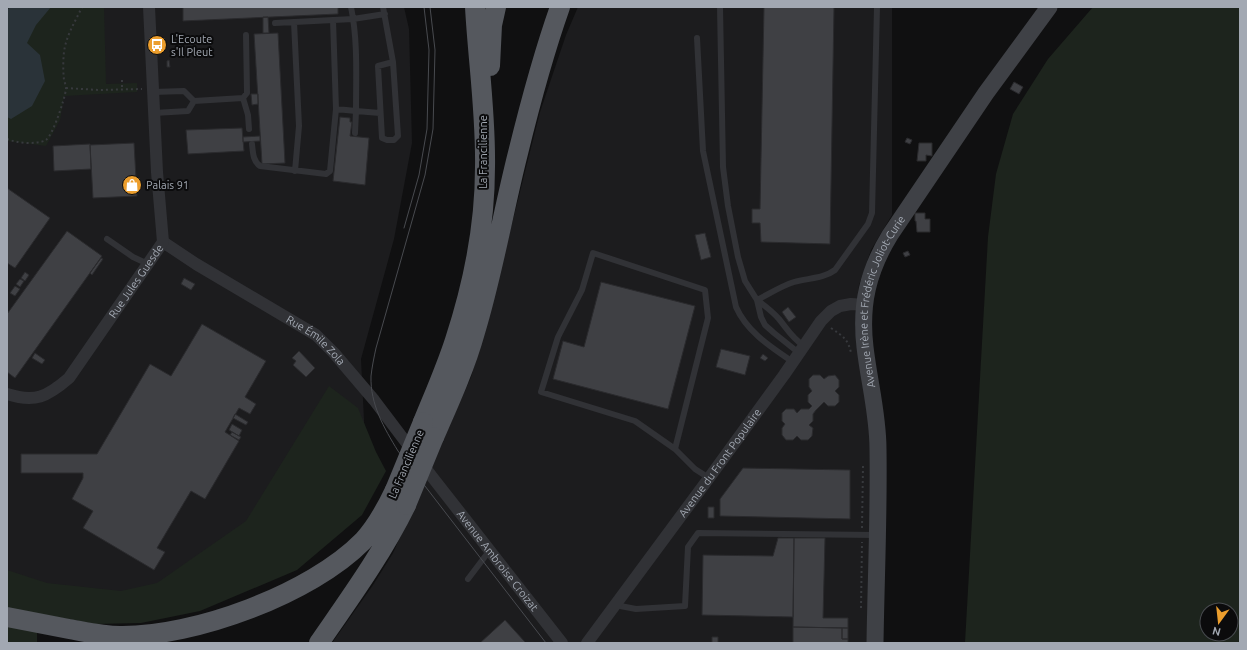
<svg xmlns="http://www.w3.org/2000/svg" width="1247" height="650" font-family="Ubuntu,sans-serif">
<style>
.built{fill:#1c1c1e}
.green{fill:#1d241d;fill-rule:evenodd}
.water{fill:#2a3339}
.building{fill:#3f4044;stroke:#2a2a2d}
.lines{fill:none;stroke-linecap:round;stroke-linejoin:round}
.path{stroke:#37393d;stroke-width:2;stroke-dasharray:2 3;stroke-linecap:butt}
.service{stroke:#313236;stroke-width:6}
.minor{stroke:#313236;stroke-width:12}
.secondary{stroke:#3f4146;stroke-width:17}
.trunk{stroke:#55585e;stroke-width:20}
.tram{stroke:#484a4f;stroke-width:1}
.trunk-bridge{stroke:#55585e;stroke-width:20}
.labels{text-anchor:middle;stroke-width:4;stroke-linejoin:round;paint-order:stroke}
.poi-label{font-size:11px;fill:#a2a8b2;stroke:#0b0b0c;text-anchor:start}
.street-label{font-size:11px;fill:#a2a8b2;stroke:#0b0b0c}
</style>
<rect width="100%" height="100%" fill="#101011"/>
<path class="built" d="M7 7H404L409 29 412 143 394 239 361 359 368 501 205 602 7 605Z
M578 7H892V215L871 250 859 285 855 326 872 447 867 643H332L373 585 393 553 471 377 486 327 540 112 566 35Z"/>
<path class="green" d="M7 7H104L106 84 137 83V92L64 96 60 120 46 146 7 141Z
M1093 7H1240V643H965L988 237 996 174 1013 114 1048 59ZM1207 610H1231V634H1207Z
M329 386 358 408 376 452 386 471 362 515 297 570 200 611 141 623 95 624 7 608V570L47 583 121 591 157 583 246 521Z
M7 625 37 631V643H7Z"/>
<path class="water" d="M10 7H51L36 25 27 43 40 55 45 81 32 106 11 119 7 117V10Z"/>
<path class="building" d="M183 7H338V14L183 21Z
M764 7H834L830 244 761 242 760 223H752V209H760Z
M263 17H268L269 33H263Z
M278 33 285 163 262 164 254 34Z
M169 60 170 67H167V61Z
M1014 82 1023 87 1019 94 1010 89Z
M251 94H258V104L252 105Z
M340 117 350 118V122H352L350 136 369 138 365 185 333 181Z
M242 128 244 151 188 154 186 130Z
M260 136V141L243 142V137Z
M907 138 912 140 910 144 905 142Z
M134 143 137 196 93 198 90 145Z
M919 143H932V156L926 155V161H917Z
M90 144 91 169 54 171 53 146Z
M7 188 50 218 15 268 7 263Z
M915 213H925V219H930V232H917L916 221H915Z
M67 231 102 256 15 378 7 372V314Z
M705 233 711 257 701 260 695 235Z
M908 251 910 255 905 257 903 253Z
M101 258 103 259 92 275 90 273Z
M25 272 29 275 25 281 21 278Z
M184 278 195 284 191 290 181 284Z
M20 279 24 281 20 287 16 284Z
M601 282 695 306 668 409 553 379 563 341 584 347Z
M15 286 20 289 15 296 10 293Z
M788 307 796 317 789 322 782 312Z
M202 324 266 361 245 397 256 404 250 414 239 408 225 432 239 441 205 499 191 491 157 548 165 552 154 570 83 528 93 511 72 499 83 478V473H21V454H97L150 364 171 376Z
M721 349 750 356 745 375 716 367Z
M299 351 315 368 306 377 293 365 296 361 292 358Z
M35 353 45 360 42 364 32 358Z
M763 354 768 358 765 361 760 358Z
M813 375H820L824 379 828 376 835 375 839 380V387L835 391 839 395V402L835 406H828L824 402 816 410 813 414V421L809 425 813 428 812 436 808 440H801L797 436 793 440H786L782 435V428L785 424 782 421V413L786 409H794L797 413 801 409H809L812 406 808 402V395L812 391 809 387V379Z
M235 414 248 422 246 425 233 418Z
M232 424 242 430 239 436 229 430Z
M232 432 241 437 239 440 230 435Z
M743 468 850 470V519L720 516V499Z
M708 507H714V518H708Z
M778 538H794L793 617 702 615 703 555 773 556Z
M794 538H825L823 618H848V628L793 627Z
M505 620 525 642 524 643H480Z
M793 627 842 628V639H848V643H793Z
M842 628H848V639H842Z
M712 637H718V643H712Z"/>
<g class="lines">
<path class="path" d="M122 80V89
M66 88 98 90 142 89
M7 139C16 143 37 145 46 140 53 135 65 98 66 89 66 86 65 83 64 80 63 71 63 61 64 52 66 36 75 22 82 7
M831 328C842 336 848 338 851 353
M862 528 863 466
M861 608 862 542"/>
<path class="service" d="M351 7C358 41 356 76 356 111L380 113
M383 7 393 62 398 136 394 140H387L382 138 378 66 393 62
M720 7 723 167 728 206 738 257 745 281 757 300 761 317 765 325 774 333 799 353
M294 22 299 126 295 171
M275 23 353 19 385 14
M246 35 247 93 243 98 248 115 249 129
M697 38 703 151 736 307C747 332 771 347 793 362
M153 92 184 91 194 101
M336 109 356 111 355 133
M154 113 188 111 194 101 243 98
M252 144C253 153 253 161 260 166L326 174 330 171 336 109 333 20
M107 239 133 257 148 264
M757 300C769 294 781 286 794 282 808 278 823 279 835 270L868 224 872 213 877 7
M757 300C765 306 772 311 779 319 788 330 792 338 804 346
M675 449 708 318 705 290 593 253 582 290 558 337 541 392 635 421 675 449 695 469 709 478
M468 579 490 550
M615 605 636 609 685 606 688 547 698 533 876 535"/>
<g class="minor">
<path id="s1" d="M163 242 196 264 316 335 334 353 374 400 433 478 562 643"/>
<path id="s2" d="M7 394C35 403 47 397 69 378L163 242 157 172 149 7"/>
<path id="s3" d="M587 643 709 478 784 375 821 321 831 311 840 306 851 304 865 305"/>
</g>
<path class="secondary" id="s4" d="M875 643C876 578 879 514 878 449 878 414 869 382 865 347 860 305 868 271 890 235L986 93 1049 7"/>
<path class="trunk" d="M490 66 492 25 496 7
M423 422C434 395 446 368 455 340 473 285 485 226 485 167 486 114 478 61 475 7
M434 437C449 403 465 368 475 332 493 273 503 212 518 153 530 104 543 55 560 7
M7 617C28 621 49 625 69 629 86 632 103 636 120 636 194 637 311 594 363 541 377 526 386 509 395 490
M319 643C350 598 382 554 406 505"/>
<path class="tram" d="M430 7 435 50 433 129 425 175 376 348C374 357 372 367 371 376 370 404 384 428 398 451L546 643
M404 228 419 175 427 129 429 50 424 7"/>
<path class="trunk-bridge" d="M395 490 423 422
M406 505 434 437"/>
</g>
<defs>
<symbol id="bus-disc" viewBox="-11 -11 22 22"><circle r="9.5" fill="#ec9e2d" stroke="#0b0b0c"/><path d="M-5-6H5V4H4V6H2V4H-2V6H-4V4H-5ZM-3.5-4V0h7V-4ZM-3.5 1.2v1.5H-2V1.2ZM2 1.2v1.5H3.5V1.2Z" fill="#fff"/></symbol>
<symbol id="shop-disc" viewBox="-11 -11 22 22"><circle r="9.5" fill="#ec9e2d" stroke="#0b0b0c"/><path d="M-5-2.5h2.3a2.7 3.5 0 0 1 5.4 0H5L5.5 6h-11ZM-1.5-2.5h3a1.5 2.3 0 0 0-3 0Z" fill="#fff"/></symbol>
</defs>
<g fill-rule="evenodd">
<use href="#bus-disc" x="146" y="34" width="22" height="22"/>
<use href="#shop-disc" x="121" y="174" width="22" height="22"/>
</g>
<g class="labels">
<g class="poi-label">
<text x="171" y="43">L'Ecoute<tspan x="171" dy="13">s'Il Pleut</tspan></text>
<text x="146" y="189">Palais 91</text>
</g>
<g class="street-label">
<text transform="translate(483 152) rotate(-90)" y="4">La Francilienne</text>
<text dy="4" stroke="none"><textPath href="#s2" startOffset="186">Rue Jules Guesde</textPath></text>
<text dy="4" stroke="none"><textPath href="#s4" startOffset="346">Avenue Irène et Frédéric Joliot-Curie</textPath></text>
<text dy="4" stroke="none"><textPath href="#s1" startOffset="182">Rue Émile Zola</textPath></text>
<text dy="4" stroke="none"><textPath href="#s3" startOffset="224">Avenue du Front Populaire</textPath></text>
<text transform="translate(406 464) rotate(-67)" y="4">La Francilienne</text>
<text dy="4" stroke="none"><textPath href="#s1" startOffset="469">Avenue Ambroise Croizat</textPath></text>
</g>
</g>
<rect width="1247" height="650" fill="none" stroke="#a2a8b2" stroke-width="16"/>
<g transform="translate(1219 622) rotate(195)"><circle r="19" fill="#0b0b0c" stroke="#474a4e"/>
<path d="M0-3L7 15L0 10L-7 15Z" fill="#ec9e2d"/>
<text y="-6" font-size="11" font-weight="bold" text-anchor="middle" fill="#a2a8b2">N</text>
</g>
</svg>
